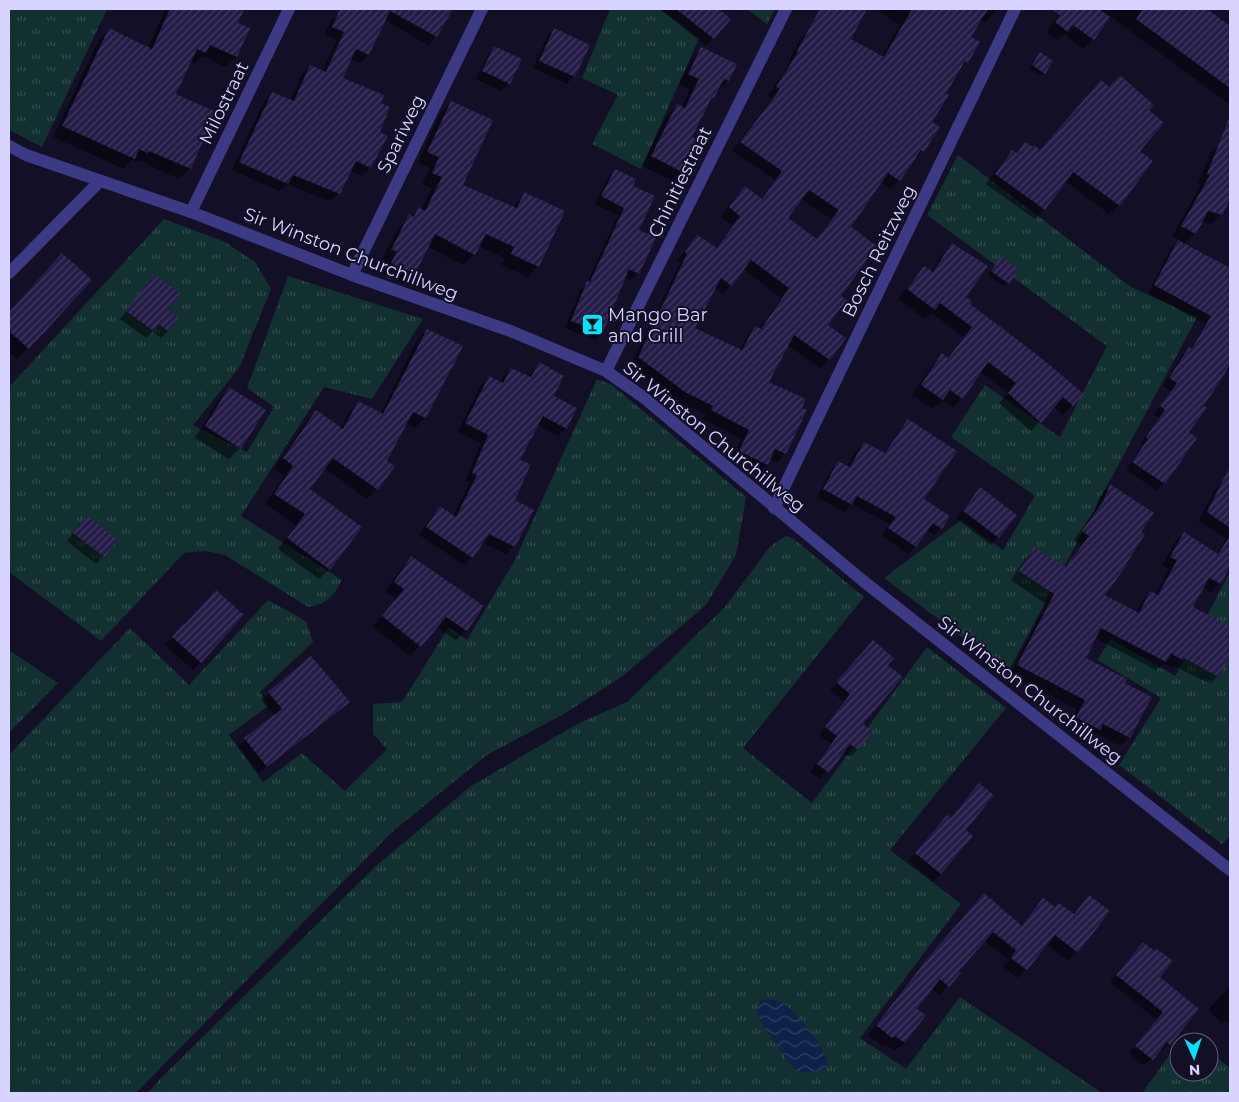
<svg xmlns="http://www.w3.org/2000/svg" width="1239" height="1102" font-family="Montserrat,sans-serif">
<style>
.grass{fill:url(#grass-tufts)}
.water{fill:url(#water-waves)}
.shadow{fill:#0007;fill-rule:evenodd}
.building{fill:url(#building-hatch);fill-rule:evenodd}
.lines{fill:none;stroke-linecap:round;stroke-linejoin:round}
.minor{stroke:#3d3a85;stroke-width:12}
.tertiary{stroke:#3d3a85;stroke-width:12}
.labels{text-anchor:middle;stroke-width:4;stroke-linejoin:round;paint-order:stroke}
.street-label{font-size:18px;fill:#d9d4ff;stroke:#130f26}
.poi-label{font-size:18px;fill:#d9d4ff;stroke:#130f26;text-anchor:start}
</style>
<defs>
<pattern id="grass-tufts" width="24" height="20" patternUnits="userSpaceOnUse" patternTransform="scale(1.25)"><rect width="24" height="20" fill="#12302f"/><path d="M3 7l-1-3M5 7V3M7 7l1-3M15 17l-1-3M17 17v-4M19 17l1-3" fill="none" stroke="#344d4e"/></pattern>
<pattern id="water-waves" width="16" height="10" patternUnits="userSpaceOnUse" patternTransform="scale(1.25)"><rect width="16" height="10" fill="#0c2248"/><path d="M0 5q4-4 8 0t8 0" fill="none" stroke="#2f4163"/></pattern>
<pattern id="building-hatch" width="6" height="6" patternUnits="userSpaceOnUse" patternTransform="scale(1.25)"><rect width="6" height="6" fill="#241b47"/><path d="M-1 1l2-2M0 6l6-6M5 7l2-2" fill="none" stroke="#433b63"/></pattern>
</defs>
<rect width="100%" height="100%" fill="#130f26"/>
<path class="grass" d="M9 9H107L42 147 9 130Z
M610 9H660L699 38 641 169 592 144 618 95 582 78Z
M747 9H775L767 24Z
M958 155 1131 287 1197 317 1008 672 884 578 961 520 1003 550 1035 496 951 437 985 385 1060 437 1107 346 927 215Z
M164 219 225 242 255 262 271 289 239 368 193 425 247 452 274 407 247 388 288 276 423 319 372 399 324 387 241 516 342 580C332 598 328 603 308 607L225 555 205 551 184 553 101 641 9 572V387Z
M597 379 612 385 746 497 736 555 706 605 623 676 562 715 487 755 392 832 136 1093H9V755L130 628 189 685 268 600 306 621 313 642 260 692 268 706 229 735 263 782 302 753 345 791 387 749 373 734V704L402 702 449 627 467 640 515 560Z
M786 536 794 539 864 597 743 748 812 803 927 647 1006 708 890 850 961 904 860 1038 906 1069 960 997 1102 1093H148L160 1079 376 866 471 786 577 724 627 702 724 608 769 548 779 540Z
M1230 572V836L1222 844 1119 765 1161 698 1097 660 1111 639 1175 676Z
M9 650 58 683 9 733Z
M1179 1042V1072H1209V1051L1230 1068V1093H1142Z"/>
<path class="water" d="M767 999C771 1000 775 1000 779 1001 795 1008 824 1046 828 1063L823 1070C815 1071 803 1075 796 1070 789 1065 760 1022 758 1014 757 1008 759 1005 761 1000Z"/>
<path class="shadow" d="M165 9H243L236 24 248 29 236 57 226 67 202 56 195 63 191 61 174 95 190 168 179 179 138 160 136 162 132 160 124 169 53 137 99 40 109 30 148 48Z
M350 9H453L436 36 428 45 385 20 368 55 360 63 350 59 341 79 379 104 378 132 387 136 370 168 362 176 351 171 339 193 330 201 287 184 279 191 232 170 264 101 272 93 290 101 302 74 310 66 322 71 337 40 324 35 330 22 338 14 346 17Z
M660 9H717L729 19 706 46Z
M825 9H866L849 39 881 57 900 25 875 9H997L985 22 980 19 969 38 967 62 958 71 931 123 938 127 923 151 914 160 913 159 899 180 890 189 881 182 850 227 839 296 827 326 844 338 829 359 820 368 787 345 767 382 785 454 777 462 770 459 767 464 759 473 732 460 741 439 703 419 705 414 676 401 630 366 680 263 677 261 689 245 698 236 715 249 733 225 721 217 737 196 745 188 761 199 775 180 732 151 772 98 768 96 791 61 789 60 801 38 810 30 813 31ZM801 199 831 219 816 240 786 218ZM743 269 781 298 759 329 755 327 747 336 739 350 694 329 715 288 723 294Z
M1063 9H1157L1166 16 1171 9H1205L1230 27V105L1110 16 1093 39 1083 49 1064 34 1058 40 1046 32Z
M554 29 574 76 567 84 533 68 547 37Z
M495 48 520 60 509 83 501 91 476 79 487 55Z
M701 49 728 80 708 102 690 138 683 172 673 181 642 166 667 115 677 106 681 108 690 89 679 84 692 58Z
M1037 57 1044 73 1041 76 1030 69Z
M1101 81 1108 88 1148 110 1138 152 1119 205 1109 214 1065 181 1044 210 1035 219 986 184 1003 161 1012 151 1015 153 1025 143 1039 151Z
M451 102 461 185 512 208 524 194 538 266 528 277 501 265 505 258 479 246 474 254 463 265 427 246 414 273 403 284 382 273 387 262 381 261 399 227 419 209 421 210 432 188 422 184 430 168 418 162 440 113Z
M1230 130V197L1221 214 1211 224 1201 221 1195 233 1184 244 1230 269V372L1226 370 1187 432 1164 483 1156 490 1126 470 1142 446 1140 444 1159 418 1154 414 1171 391 1163 386 1182 355 1190 349 1205 324 1148 293 1171 248 1180 240 1172 236 1201 184 1198 183 1211 152 1221 142 1224 144Z
M615 170 631 187 638 273 631 280 624 277 602 333 595 340 565 328 580 290 587 283 618 215 595 204 608 177Z
M953 244 964 297 969 304 1082 394 1063 415 1053 406 1031 431 999 403 1008 393 980 372 962 398 953 407 942 400 933 409 912 395 933 364 942 355 947 358 964 337 931 313 925 319 898 299 924 267 931 272 943 254Z
M998 261 1008 283 1004 286 988 275Z
M51 266 91 280 17 359 9 352V312Z
M154 276 166 311 168 331 161 338 152 332 146 338 120 319Z
M427 330 461 347 425 418 415 428 406 423 385 461 377 489 367 499 324 468 309 489 329 569 319 579 278 549 296 525 265 504 284 476 274 469 306 422 316 412 340 429 349 412 359 402 380 414 417 340Z
M539 364 566 428 558 436 537 425 519 460 513 501 514 546 506 554 482 542 472 557 464 565 419 535 432 516 440 508 453 516 470 483 465 481 481 443 458 432 481 385 489 377 500 383 503 377 511 369 528 377Z
M229 389 240 448 229 459 195 438 218 400Z
M909 421 923 499 941 528 934 535 926 530 915 547 908 554 882 536 890 524 852 504 844 512 817 497 831 470 838 463 847 467 857 450 864 443 884 454 901 428Z
M1230 471V565L1220 584 1211 592 1202 587 1191 607 1230 627V654L1218 676 1210 684 1174 666 1173 668 1164 663 1156 670 1095 638 1084 658 1123 683 1150 698 1129 738 1120 746 1095 733 1091 738 1068 726 1077 709 1010 674 1046 604 1011 580 1026 557 1035 549 1064 568 1081 545 1074 540 1095 510 1101 494 1110 485 1140 533 1103 595 1136 612 1141 602 1150 593 1155 595 1169 569 1162 566 1175 542 1184 533 1216 554 1226 539 1199 521 1214 490 1224 482Z
M981 489 1015 515 991 545 956 518Z
M80 524 116 540 96 564 67 541Z
M412 558 483 606 466 630 456 640 436 627 410 656 373 627 396 599 385 592 402 567Z
M242 615 193 670 165 645 184 625Z
M866 648 887 665 861 724 858 749 850 757 843 752 820 779 810 772 831 744 819 735 844 702 830 690Z
M311 658 349 702 259 773 238 746 275 716 261 700Z
M979 785 964 830 941 874 933 881 909 861 940 823 950 819Z
M984 894 1021 927 1044 900 1055 909 1072 915 1089 896 1077 952 1068 961 1046 944 1018 978 1003 967 1009 960 983 940 957 971 948 986 939 995 931 988 915 1009 925 1016 904 1043 895 1051 885 1044 883 1046 868 1035 917 970Z
M1143 943 1158 977 1198 1009 1169 1044 1162 1051 1160 1049 1144 1066 1129 1053 1157 1020 1110 982Z
M1230 986V1023L1226 1020 1222 1024 1208 1010Z"/>
<path class="building" d="M170 9H244L238 23 250 28 237 57 210 45 206 53 197 49 176 94 216 112 191 169 149 151 147 153 139 149 135 159 62 126 109 28 152 49Z
M340 9H453L437 37 390 11 369 55 356 49 343 78 384 95 381 103 390 107 380 132 388 136 371 168 356 161 340 194 293 175 288 184 239 162 272 92 294 101 310 65 326 72 344 32 332 27Z
M676 9H719L731 19 714 39Z
M820 9H867L851 39 884 57 912 9H988L971 37 980 42 968 63 965 61 946 94 949 95 932 122 940 127 924 152 921 150 900 181 888 173 851 227 877 246 841 296 847 300 828 325 846 338 830 360 794 335 769 382 806 399 802 408 807 410 786 454 775 449 768 465 739 451 749 430 711 410 713 406 685 392 638 357 687 254 685 252 697 235 717 248 740 216 729 207 745 186 762 199 782 171 740 142 780 89 776 87 798 52 797 51ZM809 190 839 210 817 239 788 218ZM751 260 789 288 761 329 755 326 742 350 695 328 721 278 732 286Z
M1051 9H1099L1110 17 1094 40 1073 25 1068 32 1055 22 1060 15Z
M1143 9H1207L1230 26V88L1136 19Z
M554 28 590 45 575 77 539 61Z
M494 46 522 59 510 84 482 71Z
M701 47 737 64 729 81 724 79 714 98 712 97 692 137 700 141 684 173 651 156 677 104 685 108 699 79 688 74Z
M1040 52 1053 61 1045 74 1032 65Z
M1120 75 1154 105 1149 110 1164 123 1140 151 1153 161 1120 206 1073 172 1045 210 995 174 1012 150 1017 153 1025 142 1033 147 1034 145 1040 150 1101 80 1109 87Z
M451 101 493 120 463 185 517 208 524 192 565 211 539 267 511 254 514 247 486 234 475 255 435 234 415 274 391 263 397 251 391 250 409 214 414 217 418 207 425 211 442 177 432 173 439 157 427 152Z
M1229 118 1230 200 1222 215 1208 211 1196 234 1181 226 1210 175 1207 174Z
M615 169 636 179 633 186 655 196 639 230 656 238 639 274 629 269 603 333 571 321 587 281 590 282 624 208 601 196Z
M1178 240 1230 268V365L1204 406 1207 408 1189 432 1197 438 1165 484 1132 462 1148 439 1146 437 1165 410 1160 406 1177 383 1169 378 1189 347 1192 348 1211 316 1154 285Z
M952 243 988 266 966 297 972 301 970 304 1040 357 1084 394 1073 406 1063 397 1041 423 1008 393 1016 383 988 362 963 399 950 390 943 400 921 385 942 353 948 358 972 327 940 303 935 310 907 289 924 266 933 272Z
M62 253 92 280 29 349 9 331V312Z
M1001 256 1019 269 1009 284 991 271Z
M154 274 181 294 168 311 179 318 169 332 159 324 154 331 126 311Z
M427 329 463 346 426 418 413 412 387 461 395 466 378 490 333 458 310 489 362 527 330 570 287 538 305 514 274 494 293 466 283 458 316 410 343 429 358 401 383 414Z
M539 362 564 376 554 396 577 408 567 429 543 416 520 460 531 464 515 500 534 510 515 547 489 534 473 558 426 527 440 506 456 517 477 475 472 473 488 435 465 423 489 376 503 383 511 368 531 377Z
M229 387 266 410 241 449 205 426Z
M908 419 957 451 924 499 950 516 942 529 933 523 916 547 888 528 896 517 857 496 852 505 823 489 838 461 850 467 864 442 885 453Z
M1230 466V528L1207 512Z
M1110 484 1154 513 1141 532 1145 534 1126 564 1127 565 1105 595 1139 613 1150 591 1158 595 1177 560 1170 557 1184 532 1218 554 1230 535V567L1221 584 1209 578 1193 607 1230 626V656L1219 677 1184 658 1182 660 1171 653 1166 662 1101 628 1086 658 1127 679 1125 683 1152 697 1130 738 1103 724 1100 730 1076 717 1085 700 1017 665 1054 594 1019 571 1034 547 1065 567 1089 536 1082 531 1104 500Z
M980 487 1017 515 999 538 963 511Z
M87 516 118 540 104 557 73 533Z
M411 556 484 606 467 631 446 617 421 647 382 616 404 589 394 582Z
M216 590 244 615 201 663 172 637 184 623 185 624Z
M873 640 894 658 888 665 903 677 863 724 873 731 858 750 850 744 829 773 817 764 837 736 825 727 850 694 836 682Z
M311 656 350 702 267 767 244 738 282 709 268 692Z
M979 783 994 795 966 830 973 836 941 874 915 853 947 815 951 818Z
M984 893 1022 926 1043 898 1055 907 1059 903 1074 914 1089 895 1110 911 1078 953 1055 935 1027 970 1011 958 1016 950 993 932 959 971 961 973 949 987 940 979 917 1009 926 1015 905 1043 895 1036 892 1038 876 1025 926 960Z
M1143 942 1155 951 1157 949 1173 961 1160 977 1199 1009 1170 1045 1167 1042 1153 1060 1135 1046 1163 1012 1116 975Z"/>
<g class="lines">
<path class="minor" d="M191 212 289 9
M9 273 100 181
M352 275 482 9
M606 371 786 9
M774 508 1015 9"/>
<path class="tertiary" d="M9 146 26 155 191 212 352 275 513 332 606 371 643 397 862 580 1230 870"/>
</g>
<defs>
<symbol id="bar-square" viewBox="-11 -11 22 22"><rect x="-9" y="-9" width="18" height="18" rx="4" fill="#00e5ff" stroke="#130f26"/><path d="M-6-5H6L.8 .8V4.5H3.5V6h-7V4.5H-.8V.8Z" fill="#111"/></symbol>
</defs>
<g fill-rule="evenodd">
<use href="#bar-square" x="580" y="312" width="25" height="25"/>
</g>
<g class="labels">
<g class="street-label">
<text transform="translate(224 103) rotate(-64)" y="6">Milostraat</text>
<text transform="translate(401 134) rotate(-64)" y="6">Spariweg</text>
<text transform="translate(680 182) rotate(-64)" y="6">Chinitiestraat</text>
<text transform="translate(879 251) rotate(-64)" y="6">Bosch Reitzweg</text>
<text transform="translate(351 254) rotate(21)" y="6">Sir Winston Churchillweg</text>
<text transform="translate(714 437) rotate(39)" y="6">Sir Winston Churchillweg</text>
<text transform="translate(1030 690) rotate(38)" y="6">Sir Winston Churchillweg</text>
</g>
<g class="poi-label">
<text x="608" y="321">Mango Bar<tspan x="608" dy="21">and Grill</tspan></text>
</g>
</g>
<rect width="1239" height="1102" fill="none" stroke="#d9d4ff" stroke-width="20"/>
<g transform="translate(1194 1057) rotate(177)"><circle r="24" fill="#130f26" stroke="#625e7d"/>
<path d="M0-4L9 19L0 12L-9 19Z" fill="#00e5ff"/>
<text y="-8" font-size="14" font-weight="bold" text-anchor="middle" fill="#d9d4ff">N</text>
</g>
</svg>
